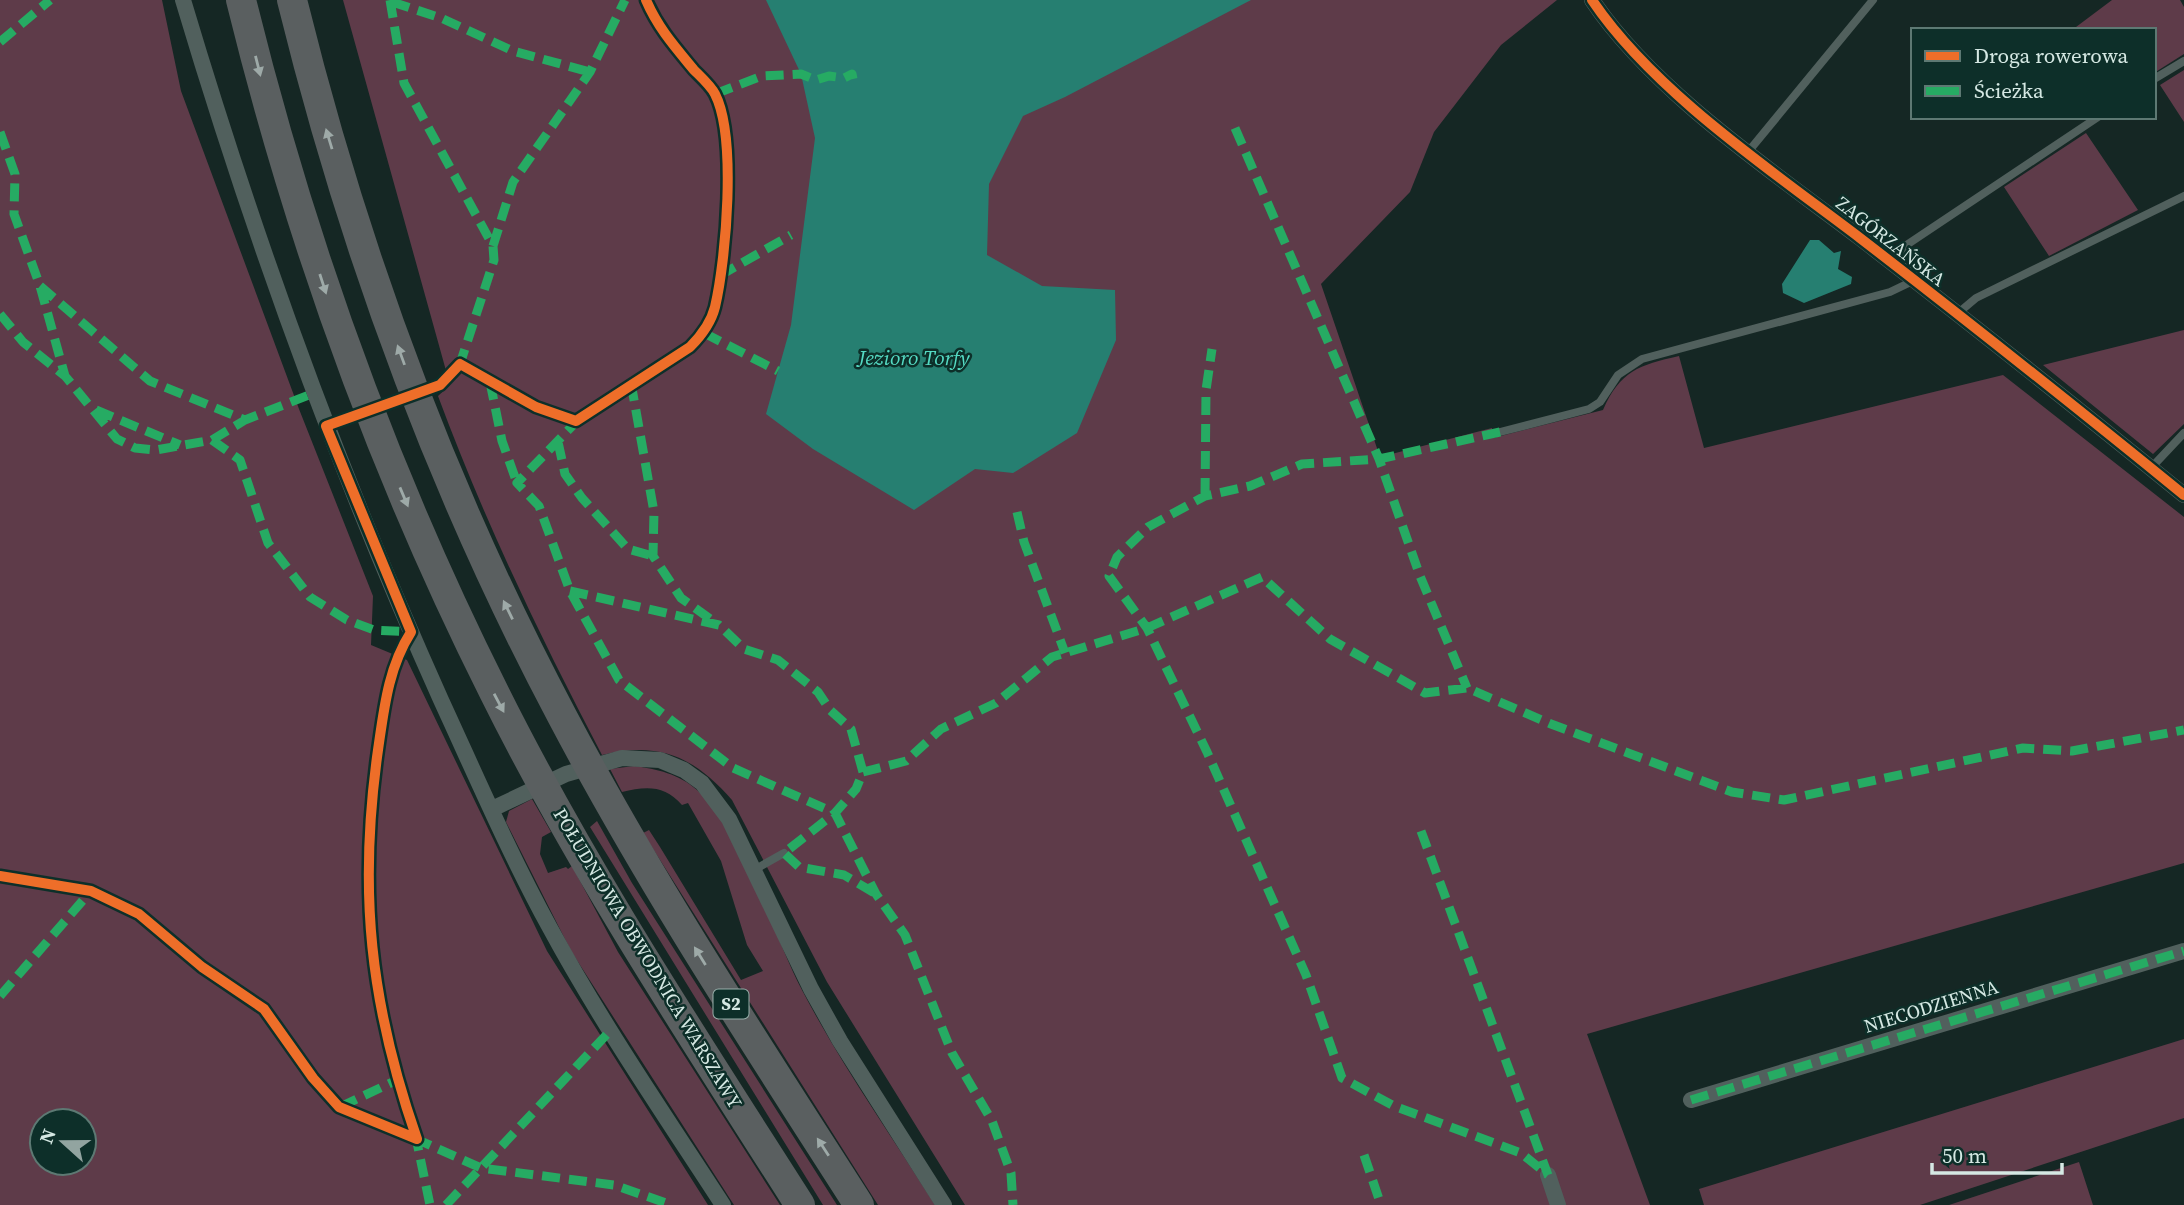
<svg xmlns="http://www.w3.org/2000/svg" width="2184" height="1205" font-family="'Source Serif 4',serif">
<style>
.green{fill:#5e3b49;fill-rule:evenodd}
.water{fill:#267f71}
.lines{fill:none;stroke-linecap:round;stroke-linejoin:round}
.lane{stroke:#51605d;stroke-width:8}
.street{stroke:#51605d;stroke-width:16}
.highway{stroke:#5a5f60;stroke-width:30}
.quiet{stroke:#26ab63;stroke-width:9;stroke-dasharray:18 9;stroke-linecap:butt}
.cycleway-casing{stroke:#0d2f29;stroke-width:15}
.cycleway{stroke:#ee6e29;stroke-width:10}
.oneway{fill:#9eaaa8}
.labels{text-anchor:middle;stroke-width:5;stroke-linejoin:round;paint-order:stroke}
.shield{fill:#0d2f29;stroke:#99b0ab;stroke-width:2}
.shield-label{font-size:18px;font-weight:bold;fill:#d5e8e3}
.street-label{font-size:19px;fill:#d5e8e3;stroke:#0d2f29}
.water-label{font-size:21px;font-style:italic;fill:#55dbc4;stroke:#0d2f29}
</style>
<rect width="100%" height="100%" fill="#152724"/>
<path class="green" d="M0 0H162L181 91 299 409 373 596 371 645 407 660 547 951 708 1205H0ZM42 1121H84V1163H42Z
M343 0H1557L1501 45 1434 132 1410 192 1321 284 1380 457 1492 428 1493 438 1603 410C1620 371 1639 365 1679 356L1704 448 2003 375 2184 517V863L1587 1034 1650 1205H965L827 982 732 800C694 757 660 741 602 755 541 639 484 520 438 396L450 385Z
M2112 0H2180L2184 7V54L2154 73V30H2072Z
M2184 70V122L2160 85Z
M2086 133 2138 210 2049 256 2004 187Z
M2184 330V424L2153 454 2043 365Z
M634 766C657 769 679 774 697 790 744 831 773 936 803 992 842 1066 891 1135 935 1205H878L643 833 649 830 660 847 741 980 763 971 747 945 721 861 688 803 682 805C665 785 646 786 622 792L610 769Z
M532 799 551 832 542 837 540 854 548 873 566 867 568 869 572 866 618 952 780 1205H734L571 951 506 822 509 811Z
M597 821 632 883 837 1205H823L590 827Z
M2184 1039V1118L1920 1205H1704L1699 1189Z
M2079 1162 2093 1205H1949Z"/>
<path class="water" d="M766 0H1251L1065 97 1023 116 989 184 987 255 1042 286 1115 290 1116 340 1077 433 1013 473 975 469 914 510 813 449 766 414 791 325 815 138 801 74Z
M1810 240H1819L1834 253 1841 251 1838 269 1852 277 1851 284 1804 303 1783 293 1782 284Z"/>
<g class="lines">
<path class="lane" d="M2154 79 2184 61
M1748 152 1873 0
M1894 264 1905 246 2098 117
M1957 314 1976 298 2184 196
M421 392 440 385 460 364
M326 426 409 396
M1500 432 1589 409 1600 402 1618 375 1642 359 1890 292 1915 280
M2151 468 2184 433
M754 870 784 853"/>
<path class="street" d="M183 0C254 238 339 473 441 700 476 776 510 855 550 928 602 1024 664 1114 723 1205
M1592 0C1653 91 1772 171 1860 238 1969 322 2077 408 2184 495
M492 809 566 774 622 758 660 760 684 770 702 783 729 819 811 989 840 1041 944 1205
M1691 1100 2184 951
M1548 1175 1558 1205"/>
<path class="highway" d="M241 0C300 240 383 471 494 692 583 871 693 1037 800 1205
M292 0C353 248 442 490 562 716 651 885 756 1044 859 1205"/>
<path class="quiet" d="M390 0 404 83 493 246 494 260 460 364 464 367
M392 2 441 18 513 51 590 72
M0 42 50 0
M715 94 762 76 801 74 816 80 829 76 844 78 852 74 853 79
M1235 128 1379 459 1420 576 1467 688
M0 132 15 174 14 214 40 286 65 376
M493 246 513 182 590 72 625 0
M719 276 791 235
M40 286 150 381 245 420 314 393
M0 314 23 342 65 376 117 439 135 448 156 450 212 440 245 420
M704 333 778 371
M490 382 502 441 517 483
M631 383 654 512 653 556 681 598 713 621
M96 410 180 445
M580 418 517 483 539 506 570 591 619 680 733 768 835 813 876 894 905 935 952 1053 992 1121 1011 1173 1013 1205
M1500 432 1379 459 1302 464 1250 486 1205 496 1148 527 1117 557 1109 576 1147 628 1207 752 1306 975 1342 1078 1394 1106 1521 1153 1548 1175
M212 440 240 460 268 543 310 597 347 620 374 630 411 632 408 637
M558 442 565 474 582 498 628 549 653 556
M1205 496 1206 390 1212 349
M1017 512 1024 542 1065 653
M570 591 719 625 744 649 778 660 818 692 830 710 851 729 863 772 856 789 835 813 784 853 799 867 844 875 876 894
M863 772 906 761 941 729 996 703 1052 657 1147 628 1262 577 1330 639 1425 693 1467 688 1551 724 1732 792 1784 800 2023 748 2072 751 2184 730
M1421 831 1548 1175
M0 996 91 891
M1691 1100 2184 951
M340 1107 397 1080
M415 1133 430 1205
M414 1138 481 1168 614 1185 672 1205
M1364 1155 1381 1205
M446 1205 610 1031"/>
<defs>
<path id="cycleway" d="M1592 0C1653 91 1772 171 1860 238 1969 322 2077 408 2184 495
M0 876 91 891 139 914 202 967 264 1009 313 1078 339 1107 417 1139
M417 1139C370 1004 358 891 378 750 384 709 388 668 411 632L326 426 440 385 460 364 536 407 576 421 690 347C702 335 711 323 715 307 726 260 737 137 715 94 711 86 701 77 694 70 675 47 658 28 646 0"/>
</defs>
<use href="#cycleway" class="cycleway-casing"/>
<use href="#cycleway" class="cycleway"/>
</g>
<defs><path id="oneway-solid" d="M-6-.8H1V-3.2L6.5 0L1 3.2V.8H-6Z" transform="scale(1.75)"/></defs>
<g class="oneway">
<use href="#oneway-solid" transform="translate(258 66) rotate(76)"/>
<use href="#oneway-solid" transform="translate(329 139) rotate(-107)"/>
<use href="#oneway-solid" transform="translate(323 284) rotate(72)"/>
<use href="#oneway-solid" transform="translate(401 355) rotate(-110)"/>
<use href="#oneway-solid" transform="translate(404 497) rotate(67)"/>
<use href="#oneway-solid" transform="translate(508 610) rotate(-116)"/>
<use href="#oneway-solid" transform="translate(499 703) rotate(62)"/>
<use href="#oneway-solid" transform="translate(700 956) rotate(-122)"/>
<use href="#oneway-solid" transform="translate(823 1147) rotate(-123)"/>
</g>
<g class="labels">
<rect class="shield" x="713.5" y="989.5" width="35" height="29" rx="5"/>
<g class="shield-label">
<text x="731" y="1010">S2</text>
</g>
<g class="street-label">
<text transform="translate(1891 241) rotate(38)" y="7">ZAGÓRZAŃSKA</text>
<text transform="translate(648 958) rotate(59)" y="7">POŁUDNIOWA OBWODNICA WARSZAWY</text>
<text transform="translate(1931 1006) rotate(-17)" y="7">NIECODZIENNA</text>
</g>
<g class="water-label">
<text x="914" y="365">Jezioro Torfy</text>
</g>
</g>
<rect x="1911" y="28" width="245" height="91" fill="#0d2f29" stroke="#5d7973" stroke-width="2"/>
<rect x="1925" y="51" width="35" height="10" fill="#ee6e29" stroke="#5d7973" stroke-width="2"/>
<text x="1974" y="63" font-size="21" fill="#d5e8e3">Droga rowerowa</text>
<rect x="1925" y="86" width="35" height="10" fill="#26ab63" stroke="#5d7973" stroke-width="2"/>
<text x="1974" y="98" font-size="21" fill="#d5e8e3">Ścieżka</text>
<g transform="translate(63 1142) rotate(291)"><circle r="33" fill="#0d2f29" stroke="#5d7973" stroke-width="2"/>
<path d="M0-5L12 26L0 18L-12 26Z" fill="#92a4a0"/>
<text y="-10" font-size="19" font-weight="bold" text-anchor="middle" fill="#d5e8e3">N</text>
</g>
<path d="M1932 1163v10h130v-10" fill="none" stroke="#d5e8e3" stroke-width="3.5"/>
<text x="1942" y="1163" font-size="21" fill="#d5e8e3" stroke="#0d2f29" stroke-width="5" paint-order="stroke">50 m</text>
</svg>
